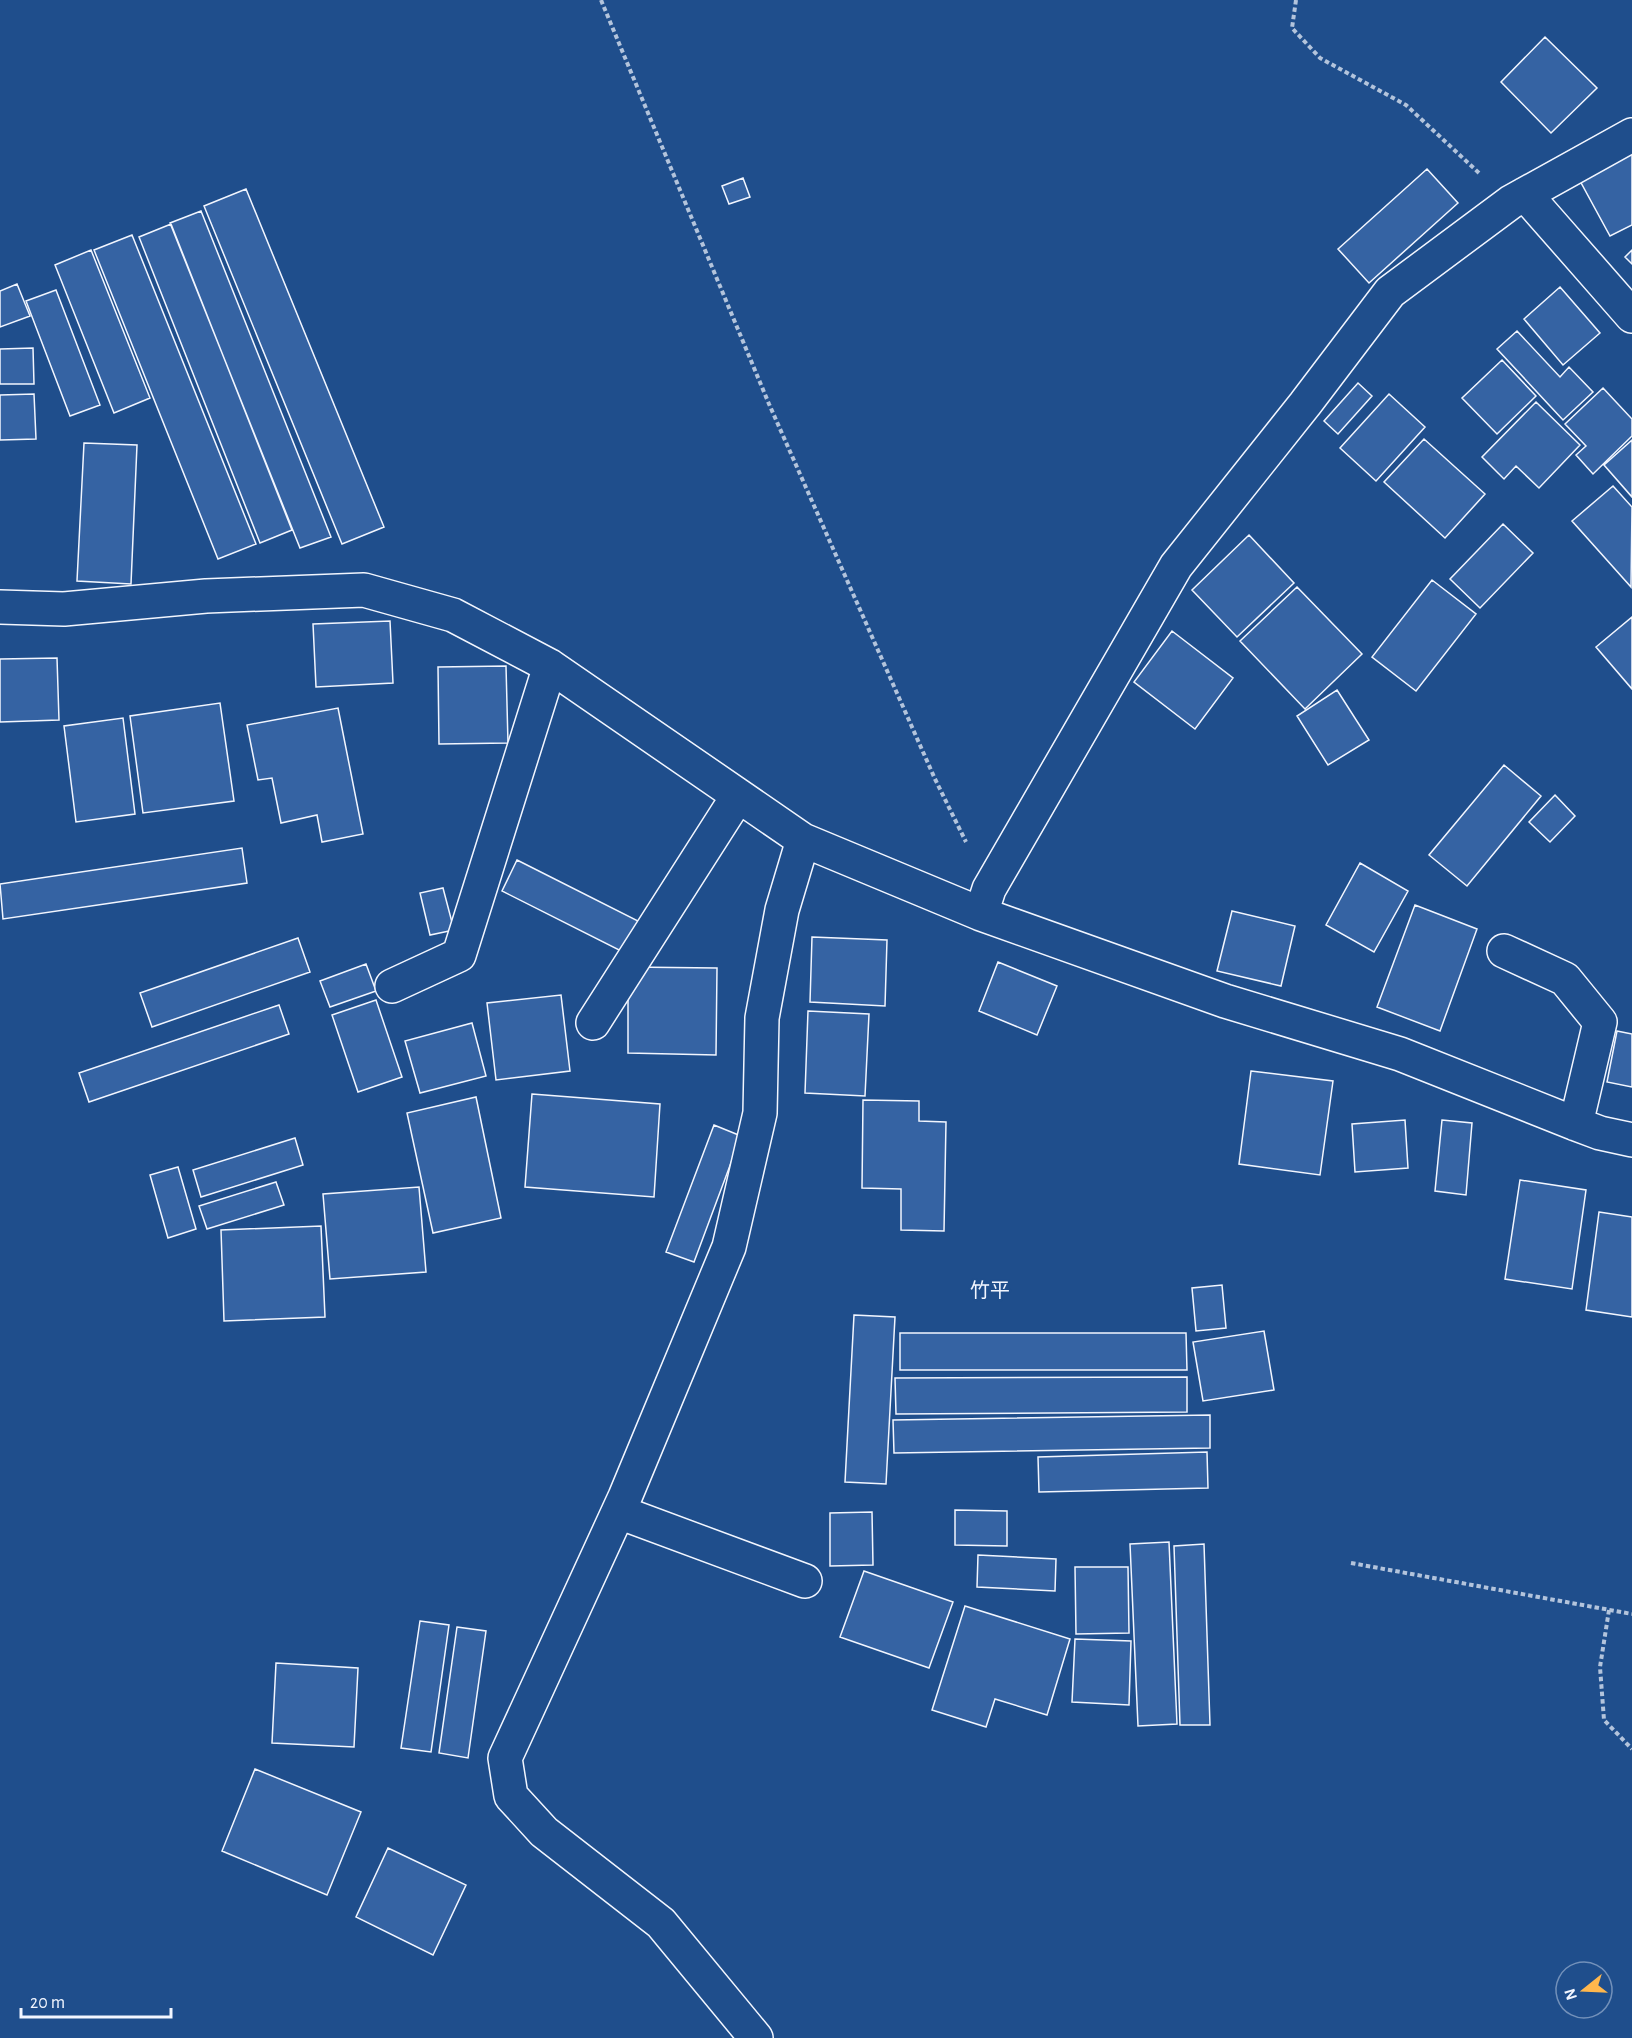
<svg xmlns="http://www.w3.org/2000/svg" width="1632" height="2038" font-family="'Alegreya Sans','Noto Sans JP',sans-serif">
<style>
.building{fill:#3563a3;stroke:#f2f6ff;stroke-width:1.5}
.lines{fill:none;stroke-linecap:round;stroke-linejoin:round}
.minor-casing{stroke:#f2f6ff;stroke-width:36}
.path{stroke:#b3c4dc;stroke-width:4;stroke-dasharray:4.5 3;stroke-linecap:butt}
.minor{stroke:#1f4e8c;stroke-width:33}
.labels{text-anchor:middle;stroke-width:4.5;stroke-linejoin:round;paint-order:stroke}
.quarter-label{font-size:20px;fill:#f2f6ff;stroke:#1f4e8c}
</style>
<rect width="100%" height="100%" fill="#1f4e8c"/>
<path class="building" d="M1545 37 1597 88 1551 133 1501 82Z
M1632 150V225L1610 236 1579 179Z
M1427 169 1458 203 1369 283 1338 249Z
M743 178 750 197 729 204 722 186Z
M246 189 384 527 342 544 204 206Z
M201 211 331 537 300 548 170 223Z
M171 224 292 530 260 543 139 237Z
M132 235 256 544 218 559 94 250Z
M91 250 150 398 114 413 55 265Z
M1632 250V264L1625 257Z
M17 284 30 316 0 327V291Z
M1560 287 1600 333 1563 365 1524 319Z
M56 290 100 405 70 416 26 301Z
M1517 331 1560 377 1569 367 1593 392 1563 420 1497 349Z
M33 348 34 384H0V349Z
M1502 360 1536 396 1497 434 1462 398Z
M1358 383 1372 396 1338 434 1324 421Z
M1603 388 1632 419V436L1593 474 1576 455 1586 446 1565 424Z
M34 394 36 439 0 440V395Z
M1389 394 1425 427 1376 481 1340 448Z
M1536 402 1580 445 1539 488 1516 466 1504 479 1482 457Z
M1424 439 1485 494 1445 538 1384 482Z
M1632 440V497L1604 465Z
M84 443 137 445 131 584 77 581Z
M1613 486 1632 507 1631 587 1572 521Z
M1503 524 1533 553 1480 608 1450 579Z
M1249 535 1294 583 1237 637 1192 590Z
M1432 580 1476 614 1416 691 1372 657Z
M1297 587 1362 654 1305 709 1240 641Z
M1632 617V689L1596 647Z
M390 621 393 683 316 687 313 624Z
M1172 631 1233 678 1195 729 1134 682Z
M57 658 59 720 0 722V659Z
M506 666 508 743 439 744 438 667Z
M1337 690 1369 740 1328 765 1297 716Z
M220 703 234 801 143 813 130 716Z
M338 708 363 834 322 842 317 815 281 823 272 778 258 780 247 725Z
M123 718 135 814 76 822 64 726Z
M1504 765 1541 796 1467 886 1429 855Z
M1555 795 1575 816 1550 842 1529 822Z
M242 848 247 883 3 919 0 884Z
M517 860 646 925 631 956 502 891Z
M1360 863 1408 891 1374 952 1326 925Z
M443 888 454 930 430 935 420 893Z
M1415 905 1477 929 1440 1031 1377 1007Z
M1232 911 1295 926 1281 986 1217 971Z
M812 937 887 940 885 1006 810 1002Z
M298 938 310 972 152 1027 140 993Z
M998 962 1057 986 1037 1035 979 1011Z
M366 964 376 991 330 1007 320 981Z
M628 967 717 968 716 1055 628 1053Z
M561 995 570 1071 496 1080 487 1003Z
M376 1000 402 1077 358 1092 332 1015Z
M279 1005 289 1034 89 1102 79 1073Z
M808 1011 869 1014 865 1096 805 1093Z
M472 1023 486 1076 420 1093 405 1041Z
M1617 1031 1632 1034V1087L1607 1082Z
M1251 1071 1333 1081 1320 1175 1239 1164Z
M532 1094 660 1104 654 1197 525 1187Z
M476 1097 501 1218 433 1233 407 1113Z
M863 1100 919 1101V1121L946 1122 944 1231 901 1230V1189L862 1188Z
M1405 1120 1408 1168 1355 1172 1352 1124Z
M1442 1120 1472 1123 1466 1195 1435 1191Z
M714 1125 741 1136 694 1262 666 1252Z
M295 1138 303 1165 201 1197 193 1170Z
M178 1167 196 1229 168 1238 150 1175Z
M1520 1180 1586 1190 1572 1289 1505 1279Z
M276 1182 284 1205 207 1229 199 1206Z
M419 1187 426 1272 330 1279 323 1194Z
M1599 1212 1632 1217V1317L1586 1310Z
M321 1226 325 1317 224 1321 221 1230Z
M1222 1285 1226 1328 1196 1331 1192 1288Z
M854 1315 895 1317 886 1484 845 1482Z
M1264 1331 1274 1390 1203 1401 1193 1342Z
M900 1333H1186L1187 1370H900Z
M1187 1377V1412L896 1414 895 1378Z
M1210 1415V1448L894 1453 893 1420Z
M1207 1452 1208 1488 1039 1492 1038 1457Z
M955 1510 1007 1511V1546L955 1545Z
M872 1512 873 1565 830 1566V1513Z
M1169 1542 1177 1724 1138 1726 1130 1544Z
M1204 1544 1210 1725H1180L1174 1546Z
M978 1555 1056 1559 1055 1591 977 1587Z
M1075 1567H1128L1129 1633 1076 1634Z
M864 1571 953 1602 929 1668 840 1637Z
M965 1606 1070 1639 1047 1715 995 1699 986 1727 932 1710Z
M420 1621 449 1625 431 1752 401 1748Z
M457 1627 486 1631 468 1758 439 1753Z
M1075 1639 1131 1641 1129 1705 1072 1702Z
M276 1663 358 1668 354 1747 272 1743Z
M255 1769 361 1812 327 1895 222 1851Z
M388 1848 466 1885 433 1955 356 1917Z"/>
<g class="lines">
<defs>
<path id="minor" d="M1525 194 1632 316
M0 607 64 609 206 596 364 590 453 615 550 666 803 840 981 914 1225 1001 1400 1054 1576 1124 1600 1133 1632 1140
M981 914 989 889 1176 566 1305 404 1390 292 1511 202 1632 135
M1504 951 1565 979 1600 1022 1576 1124
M392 986 459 955 550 666
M593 1023 738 796
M619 1512 805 1581
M756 2038 661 1923 544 1832 511 1796 505 1758 625 1497 729 1247 760 1113 762 1018 782 910 803 840"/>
</defs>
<use href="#minor" class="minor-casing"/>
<path class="path" d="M601 0 769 404 935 779 966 842
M1296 0 1292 28 1320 58 1406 105 1479 173
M1351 1563 1632 1614
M1609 1610 1600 1667 1604 1720 1632 1749"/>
<use href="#minor" class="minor"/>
</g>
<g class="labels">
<g class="quarter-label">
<text x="990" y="1297">竹平</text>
</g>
</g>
<g transform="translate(1584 1990) rotate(252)"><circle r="28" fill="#1f4e8c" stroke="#7391ba" stroke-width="1.5"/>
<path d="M0-4.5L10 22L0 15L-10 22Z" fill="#ffb74d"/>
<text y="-9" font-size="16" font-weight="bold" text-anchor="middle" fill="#f2f6ff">N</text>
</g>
<path d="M21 2008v9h150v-9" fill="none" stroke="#f2f6ff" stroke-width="3"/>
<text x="30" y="2008" font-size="18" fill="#f2f6ff" stroke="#1f4e8c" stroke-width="4.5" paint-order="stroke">20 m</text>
</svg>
